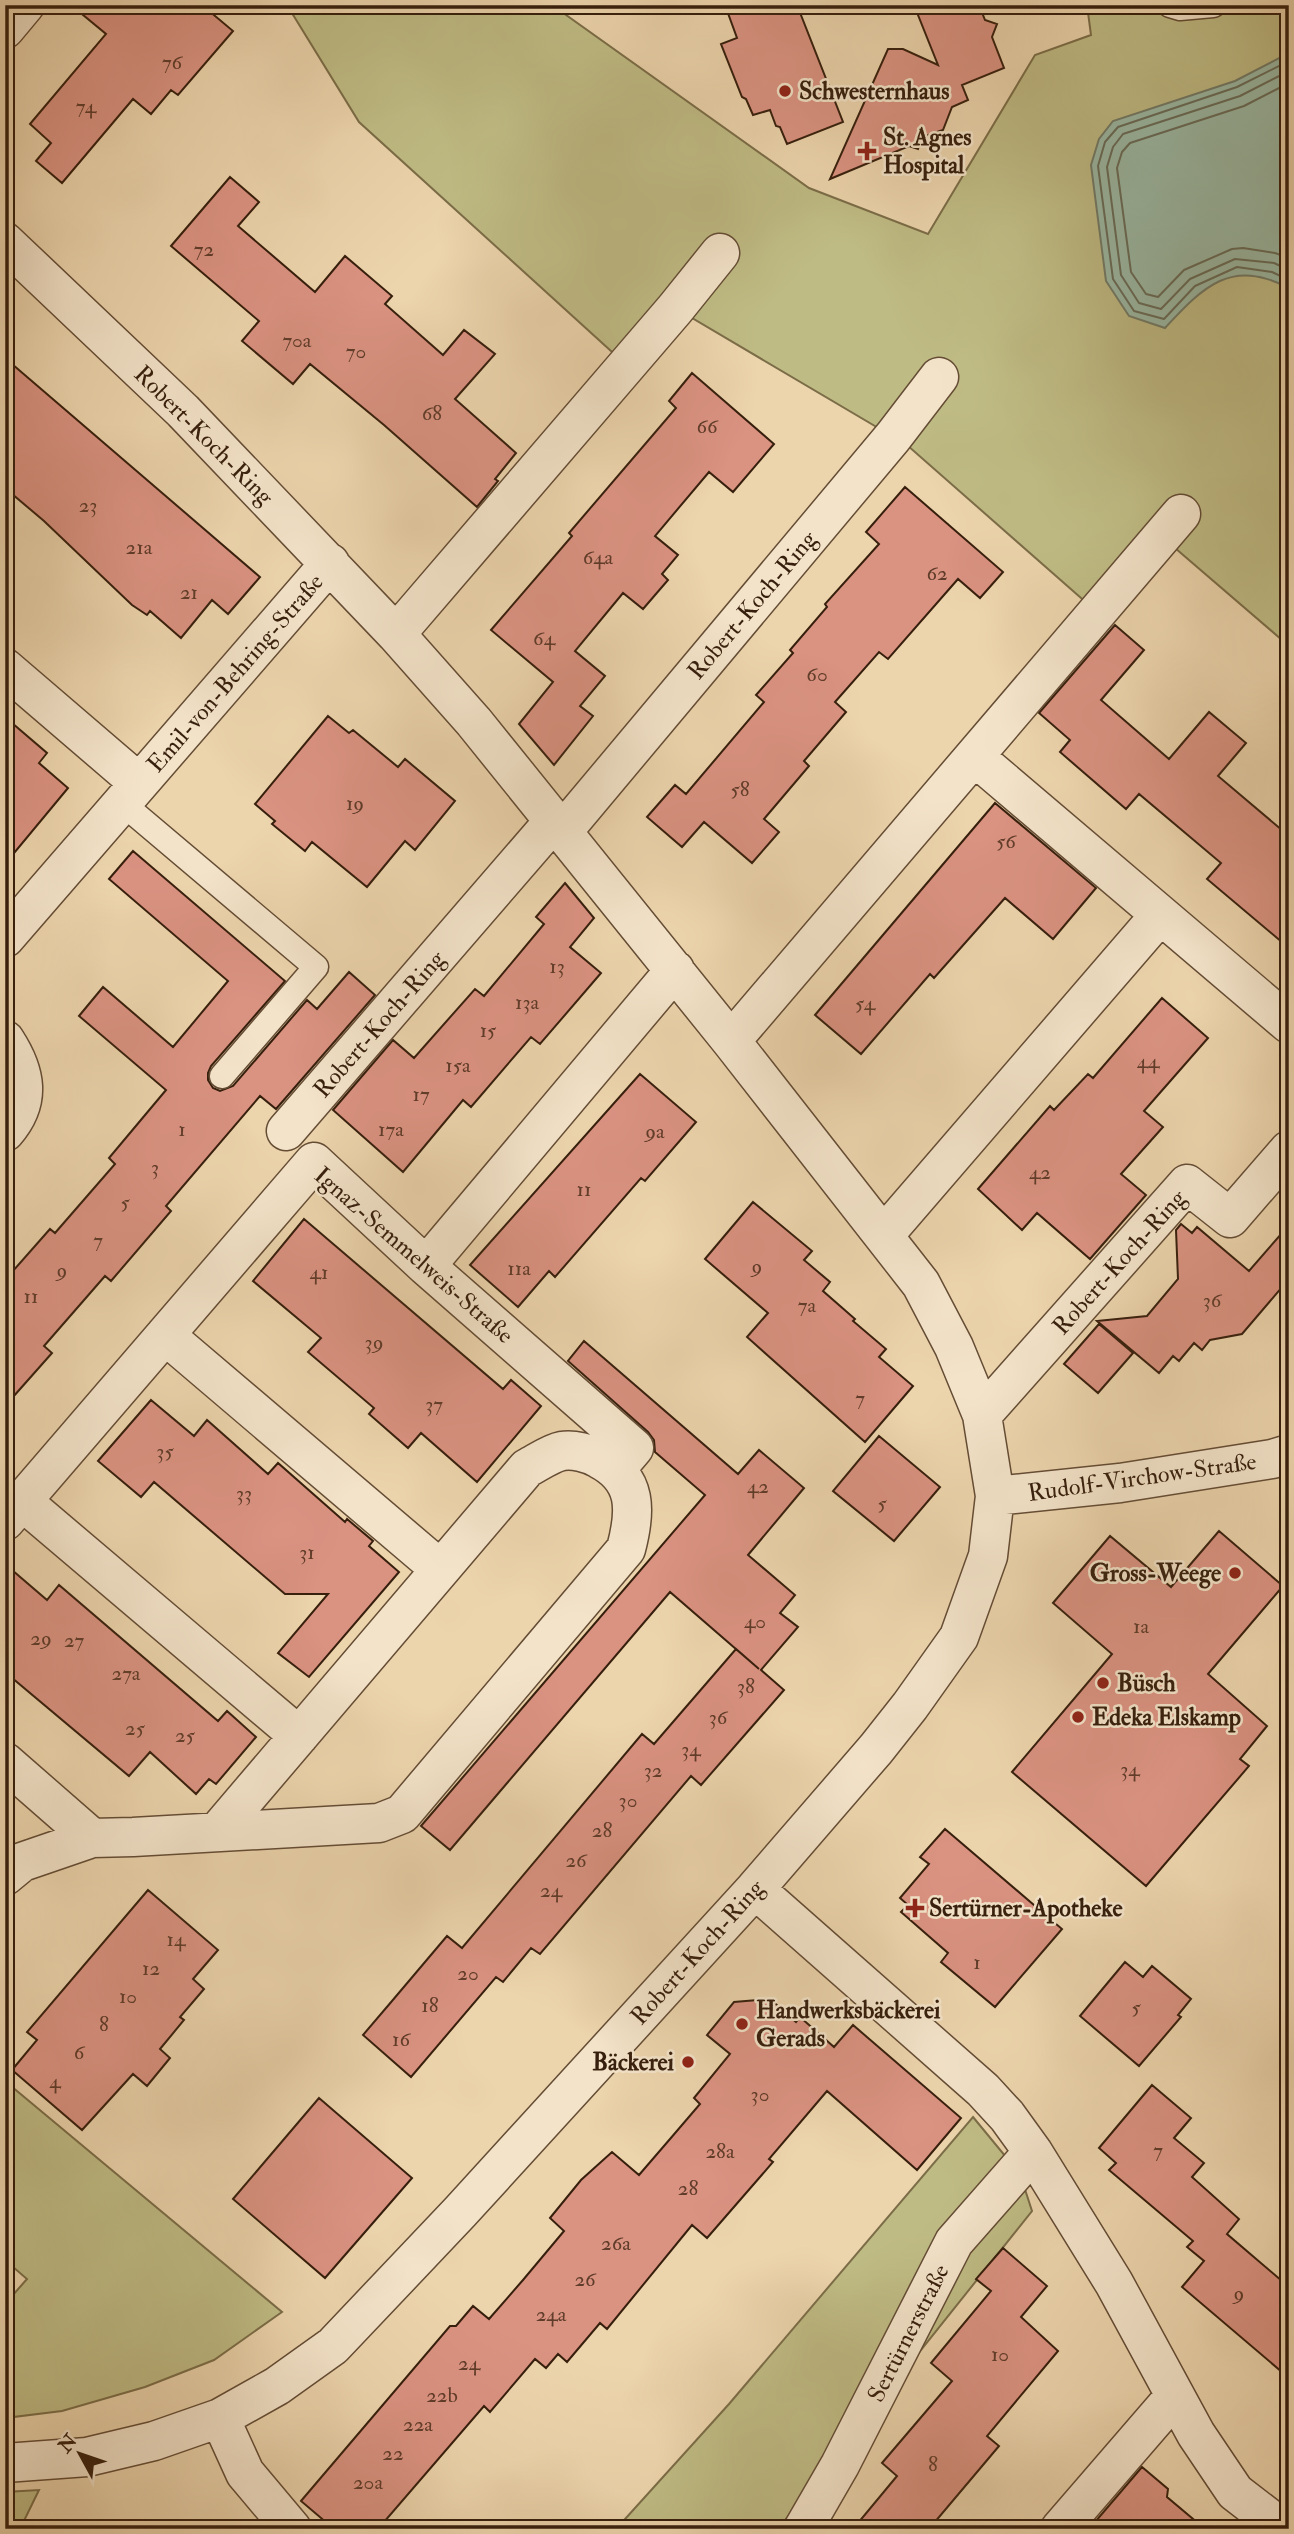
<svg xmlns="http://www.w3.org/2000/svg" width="1294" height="2534" font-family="'IM FELL Double Pica',serif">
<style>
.green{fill:#bfbb84;stroke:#7b6d48;stroke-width:2}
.water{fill:#9ab9a5;stroke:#727b68;stroke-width:2}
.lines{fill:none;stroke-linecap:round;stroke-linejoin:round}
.shore{stroke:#686c59;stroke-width:2}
.building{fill:#da9281;stroke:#371f0d;stroke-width:2}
.service-casing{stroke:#644c35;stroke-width:27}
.minor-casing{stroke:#644c35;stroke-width:41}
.service{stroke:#f3e3c9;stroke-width:24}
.minor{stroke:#f3e3c9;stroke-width:38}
.poi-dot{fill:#8f2418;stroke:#f3e3c9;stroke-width:2.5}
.labels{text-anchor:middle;stroke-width:5;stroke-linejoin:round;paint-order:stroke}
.number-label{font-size:21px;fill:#603c2a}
.poi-label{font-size:24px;font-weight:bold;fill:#371f0d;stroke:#f3e3c9;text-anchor:start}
.street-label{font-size:24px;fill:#371f0d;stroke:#f3e3c9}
</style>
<rect width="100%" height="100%" fill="#ecd4ac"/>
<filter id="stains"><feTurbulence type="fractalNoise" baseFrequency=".00286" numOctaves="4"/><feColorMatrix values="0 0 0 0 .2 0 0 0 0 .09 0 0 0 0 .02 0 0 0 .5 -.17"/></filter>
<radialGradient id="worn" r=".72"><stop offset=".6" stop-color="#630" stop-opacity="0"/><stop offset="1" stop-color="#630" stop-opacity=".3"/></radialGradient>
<path class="green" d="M287 5H552L809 188 928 234 1035 55 1091 35 1087 5H1158L1179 14 1247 5H1289V646L1175 548 1089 605 907 445 670 305 622 361 359 122Z
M5 2081 282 2312 214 2360 145 2387 62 2411 5 2418V2304L27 2279 5 2260Z
M973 2117 1020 2174 1032 2211 778 2529H616L729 2404Z
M39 2490 20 2529H5V2492Z"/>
<path class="water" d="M1289 53V288C1231 258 1204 286 1165 328L1129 316 1106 281 1091 165 1099 139 1113 121 1235 81Z"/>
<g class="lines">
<path class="shore" d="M1289 61 1237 87 1118 127 1105 142 1098 166 1113 279 1134 311 1164 319 1195 286 1237 267 1272 272 1289 280
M1289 71 1240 96 1123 134 1113 147 1107 167 1121 275 1139 303 1161 309 1190 279 1235 259 1274 263 1289 270
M1289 83 1244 106 1130 143 1122 152 1117 168 1131 272 1146 294 1158 297 1184 270 1232 249 1243 248 1275 253 1289 258"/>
</g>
<path class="building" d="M71 5H202L233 31 178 95 171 90 151 114 133 99 62 183 36 161 51 143 30 124 106 34Z
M725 5H797L843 122 787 144 780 127 776 126 770 110 753 115 746 99 742 97 721 44 737 38Z
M914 5H979L985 20 997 24 992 37 1004 68 962 85 968 100 952 107 943 130 922 137 918 149 909 146 830 179 888 49H903L938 65Z
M230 177 259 202 238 226 315 292 345 256 392 296 385 304 443 355 464 330 495 354 455 399 516 453 495 479 498 481 477 507 384 425 310 364 293 384 242 341 259 321 171 246Z
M5 358 260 577 228 614 212 600 181 638 150 611 147 615 132 605 44 521 5 488Z
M692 373 774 444 733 492 709 472 655 536 678 555 662 574 668 580 643 609 623 593 575 651 605 676 580 706 593 716 554 765 519 724 553 682 491 630 572 536 569 533 676 408 669 401Z
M905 487 1003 572 980 598 958 579 888 659 879 652 835 702 846 712 804 761 809 766 764 819 779 832 752 863 704 822 682 847 647 817 675 785 686 794 764 702 756 695 793 653 790 650 827 607 825 604 879 544 866 532Z
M1115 625 1144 650 1101 700 1169 759 1209 712 1246 743 1218 776 1289 836V948L1207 879 1221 863 1139 794 1126 809 1060 752 1070 740 1039 713Z
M328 716 349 733 353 730 398 767 405 759 455 801 415 850 405 841 367 887 312 842 305 851 272 824 275 821 255 804Z
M5 717 47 753 39 763 68 788 5 864Z
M995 803 1096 888 1053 939 1005 898 934 978 930 974 861 1054 815 1015Z
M133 851 285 981 211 1066 208 1073V1080L213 1088 220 1091 233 1086 307 1000 317 1009 349 972 375 995 276 1109 260 1096 166 1206 171 1211 111 1281 105 1276 44 1346 52 1353 5 1406V1280L50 1229 55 1233 115 1164 109 1158 166 1090 79 1016 103 987 173 1047 228 981 109 879Z
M565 883 594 918 570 947 601 973 540 1044 531 1037 471 1107 463 1100 403 1172 333 1110 393 1040 414 1058 475 989 484 996 544 924 536 917Z
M1162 998 1208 1038 1144 1111 1163 1127 1121 1174 1146 1195 1090 1259 1037 1213 1022 1230 978 1189 1050 1106 1054 1110 1088 1074 1093 1078Z
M640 1074 696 1122 645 1181 641 1178 555 1277 549 1271 518 1307 470 1265Z
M753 1202 812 1251 804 1260 830 1282 823 1291 855 1319 853 1321 886 1349 879 1357 913 1386 865 1442 747 1337 768 1313 705 1259Z
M304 1219 503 1389 511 1380 541 1406 477 1482 421 1433 408 1448 369 1414 374 1408 308 1352 321 1338 253 1281Z
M1181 1224 1192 1233 1197 1227 1249 1271 1289 1225V1279L1242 1334 1210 1340 1202 1350 1194 1343 1179 1361 1173 1356 1159 1373 1097 1321 1147 1316 1178 1279 1176 1230Z
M1099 1324 1133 1353 1098 1393 1064 1364Z
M584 1341 738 1474 759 1450 804 1488 748 1555 795 1595 780 1613 798 1627 761 1670 784 1690 701 1785 691 1776 540 1954 531 1948 503 1982 496 1977 411 2077 363 2035 392 2001 447 1936 462 1948 642 1734 654 1744 736 1649 759 1669 670 1592 450 1850 421 1826 705 1495 655 1452 654 1440 648 1432 568 1361Z
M151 1400 194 1436 207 1420 268 1474 278 1463 345 1522 347 1519 373 1541 369 1546 399 1572 309 1677 278 1653 328 1594H285L154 1482 141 1497 98 1461Z
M879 1436 940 1487 894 1541 833 1491Z
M1219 1531 1283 1586 1208 1674 1267 1726 1240 1759 1249 1766 1146 1886 1012 1772 1112 1654 1053 1603 1110 1536 1171 1587Z
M5 1564 47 1600 59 1585 218 1721 227 1711 256 1737 216 1784 209 1779 196 1794 150 1752 129 1776 5 1672Z
M945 1829 1062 1929 995 2007 941 1962 948 1953 901 1912 908 1905 900 1898 929 1864 920 1857Z
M148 1890 218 1950 193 1979 204 1989 180 2017 184 2020 160 2049 170 2058 147 2086 133 2074 82 2130 12 2070 37 2040 27 2032Z
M1125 1962 1143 1977 1152 1966 1191 1999 1178 2015 1181 2017 1139 2066 1080 2016Z
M770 1999 796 2022 800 2017 834 2047 853 2025 961 2118 917 2170 827 2091 769 2159 773 2162 707 2238 692 2225 607 2329 600 2323 567 2362 558 2354 546 2368 535 2359 490 2412 484 2406 378 2529H334L301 2501 450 2326H456L473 2306 489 2319 523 2280 564 2231 550 2218 581 2180 612 2152 639 2175 670 2139 700 2104 694 2098 730 2054 707 2035 734 2002Z
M1152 2085 1191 2118 1174 2138 1204 2163 1192 2177 1239 2219 1227 2234 1289 2287V2378L1182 2287 1204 2261 1187 2247 1193 2241 1109 2170 1116 2163 1099 2148Z
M319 2098 412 2178 325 2278 233 2199Z
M1003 2248 1047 2286 1021 2317 1058 2351 987 2436 999 2446 929 2529H853L897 2476 882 2463 952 2381 931 2363 991 2291 976 2279Z
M1142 2467 1168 2489 1167 2497 1205 2529H1089Z"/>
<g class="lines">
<defs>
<path id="service" d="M1170 5 1180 8 1213 5
M122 803 316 967 222 1076"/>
<path id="minor" d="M5 29 25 5
M5 242 183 411 396 634 474 722 731 1041 921 1284 954 1347 982 1415 995 1496 988 1556 959 1637 910 1706 876 1749 755 1889 460 2212 333 2346 277 2386 220 2418 154 2441 87 2457 5 2463
M396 634 675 309 720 253
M5 668 139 783
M975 757 1289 1024
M563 831 893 437 939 377
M5 938 330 563
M5 1040C26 1072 32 1101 5 1132
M731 1041 1181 514
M286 1131 554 821
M884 1235 1160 915
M426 1266 675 970
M165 1335 440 1569
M982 1415 1187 1184 1230 1218 1289 1150
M995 1496 1120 1483 1272 1459 1289 1454
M22 1501 299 1736
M5 1521 314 1162 426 1266 634 1448 617 1468
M5 1762 92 1838
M5 1876 22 1862 92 1838 133 1837 379 1823 402 1814 626 1549C636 1511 638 1479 599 1459 589 1453 573 1449 562 1451 551 1453 537 1463 527 1468L217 1832
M755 1889 983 2090 1007 2116 1033 2152 1114 2283 1196 2434 1235 2492 1283 2529
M220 2418 245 2473 292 2529
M803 2529 840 2465 954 2242 1033 2152
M1060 2529 1174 2397"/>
</defs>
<use href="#service" class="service-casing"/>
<use href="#minor" class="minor-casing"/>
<use href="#service" class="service"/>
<use href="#minor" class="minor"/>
</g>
<g class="poi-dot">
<circle cx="785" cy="91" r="7"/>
<path d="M863.5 140.5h7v7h7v7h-7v7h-7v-7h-7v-7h7z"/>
<circle cx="1235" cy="1573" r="7"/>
<circle cx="1103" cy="1683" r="7"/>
<circle cx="1078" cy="1717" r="7"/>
<path d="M911.5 1897.5h7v7h7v7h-7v7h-7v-7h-7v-7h7z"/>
<circle cx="742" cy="2024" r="7"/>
<circle cx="688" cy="2062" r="7"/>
</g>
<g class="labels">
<g class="number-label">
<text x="172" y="69">76</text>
<text x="86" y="113">74</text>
<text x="204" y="256">72</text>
<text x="297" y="347">70a</text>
<text x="356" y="358">70</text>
<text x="432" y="420">68</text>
<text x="707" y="433">66</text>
<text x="88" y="512">23</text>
<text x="139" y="554">21a</text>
<text x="598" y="564">64a</text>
<text x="937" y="580">62</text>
<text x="189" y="599">21</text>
<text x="544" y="645">64</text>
<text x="817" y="681">60</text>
<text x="740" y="796">58</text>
<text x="355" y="810">19</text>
<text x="1006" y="848">56</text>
<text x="557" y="973">13</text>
<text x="527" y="1009">13a</text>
<text x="865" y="1010">54</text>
<text x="488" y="1037">15</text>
<text x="1148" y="1068">44</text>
<text x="458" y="1072">15a</text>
<text x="421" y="1101">17</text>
<text x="182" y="1136">1</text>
<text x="391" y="1136">17a</text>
<text x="655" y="1138">9a</text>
<text x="155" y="1174">3</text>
<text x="1040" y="1179">42</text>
<text x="584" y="1196">11</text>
<text x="125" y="1209">5</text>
<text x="98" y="1247">7</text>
<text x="757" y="1273">9</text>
<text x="519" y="1275">11a</text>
<text x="62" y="1277">9</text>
<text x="319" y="1279">41</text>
<text x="31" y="1303">11</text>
<text x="1212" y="1307">36</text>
<text x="807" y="1312">7a</text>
<text x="374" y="1349">39</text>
<text x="860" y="1405">7</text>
<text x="434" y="1411">37</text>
<text x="165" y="1458">35</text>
<text x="758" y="1493">42</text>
<text x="244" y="1500">33</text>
<text x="882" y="1510">5</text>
<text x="307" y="1559">31</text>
<text x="755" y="1628">40</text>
<text x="1141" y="1633">1a</text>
<text x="41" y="1645">29</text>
<text x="74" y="1647">27</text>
<text x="126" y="1680">27a</text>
<text x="746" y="1693">38</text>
<text x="718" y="1724">36</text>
<text x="135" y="1735">25</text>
<text x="185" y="1742">25</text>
<text x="691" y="1756">34</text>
<text x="1130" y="1776">34</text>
<text x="653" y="1777">32</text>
<text x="628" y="1807">30</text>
<text x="602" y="1837">28</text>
<text x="576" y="1867">26</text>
<text x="551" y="1897">24</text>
<text x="176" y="1946">14</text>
<text x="977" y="1969">1</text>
<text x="151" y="1975">12</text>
<text x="468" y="1980">20</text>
<text x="128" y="2003">10</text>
<text x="430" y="2012">18</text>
<text x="1136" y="2014">5</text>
<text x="104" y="2031">8</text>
<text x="401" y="2046">16</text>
<text x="79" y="2059">6</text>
<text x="55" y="2088">4</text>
<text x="760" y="2101">30</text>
<text x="1158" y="2157">7</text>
<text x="720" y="2158">28a</text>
<text x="688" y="2195">28</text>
<text x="616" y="2250">26a</text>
<text x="585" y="2286">26</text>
<text x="1239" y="2300">9</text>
<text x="551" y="2321">24a</text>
<text x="1000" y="2361">10</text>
<text x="469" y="2370">24</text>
<text x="442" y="2402">22b</text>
<text x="418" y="2431">22a</text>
<text x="393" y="2460">22</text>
<text x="933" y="2471">8</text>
<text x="368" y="2489">20a</text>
</g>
<g class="poi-label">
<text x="799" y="99">Schwesternhaus</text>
<text x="883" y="145">St. Agnes<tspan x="883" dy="28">Hospital</tspan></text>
<text x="1221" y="1581" text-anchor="end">Gross-Weege</text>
<text x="1117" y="1691">Büsch</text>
<text x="1092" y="1725">Edeka Elskamp</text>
<text x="929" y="1916">Sertürner-Apotheke</text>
<text x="756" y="2018">Handwerksbäckerei<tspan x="756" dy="28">Gerads</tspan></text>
<text x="674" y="2070" text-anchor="end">Bäckerei</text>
</g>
<g class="street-label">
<text transform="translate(204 435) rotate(45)" y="8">Robert-Koch-Ring</text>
<text transform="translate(752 605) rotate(-50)" y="8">Robert-Koch-Ring</text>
<text transform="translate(235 673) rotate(-49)" y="8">Emil-von-Behring-Straße</text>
<text transform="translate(379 1024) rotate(-49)" y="8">Robert-Koch-Ring</text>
<text transform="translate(414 1255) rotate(41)" y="8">Ignaz-Semmelweis-Straße</text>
<text transform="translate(1119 1262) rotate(-48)" y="8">Robert-Koch-Ring</text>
<text transform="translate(1142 1477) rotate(-8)" y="8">Rudolf-Virchow-Straße</text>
<text transform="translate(697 1952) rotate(-48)" y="8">Robert-Koch-Ring</text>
<text transform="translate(908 2333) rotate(-63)" y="8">Sertürnerstraße</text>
</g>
</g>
<rect width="1294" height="2534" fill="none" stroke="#ecd4ac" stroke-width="28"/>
<rect x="7" y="7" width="1280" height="2520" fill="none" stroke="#371f0d" stroke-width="3.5"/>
<rect x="14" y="14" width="1266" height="2506" fill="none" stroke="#371f0d" stroke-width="2"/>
<g transform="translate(80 2454) rotate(310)" stroke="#f3e3c9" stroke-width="5" paint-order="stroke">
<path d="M0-5L12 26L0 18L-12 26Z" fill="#371f0d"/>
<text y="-10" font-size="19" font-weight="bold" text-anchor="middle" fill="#371f0d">N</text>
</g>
<rect width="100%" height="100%" filter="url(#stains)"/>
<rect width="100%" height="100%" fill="url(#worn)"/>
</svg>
